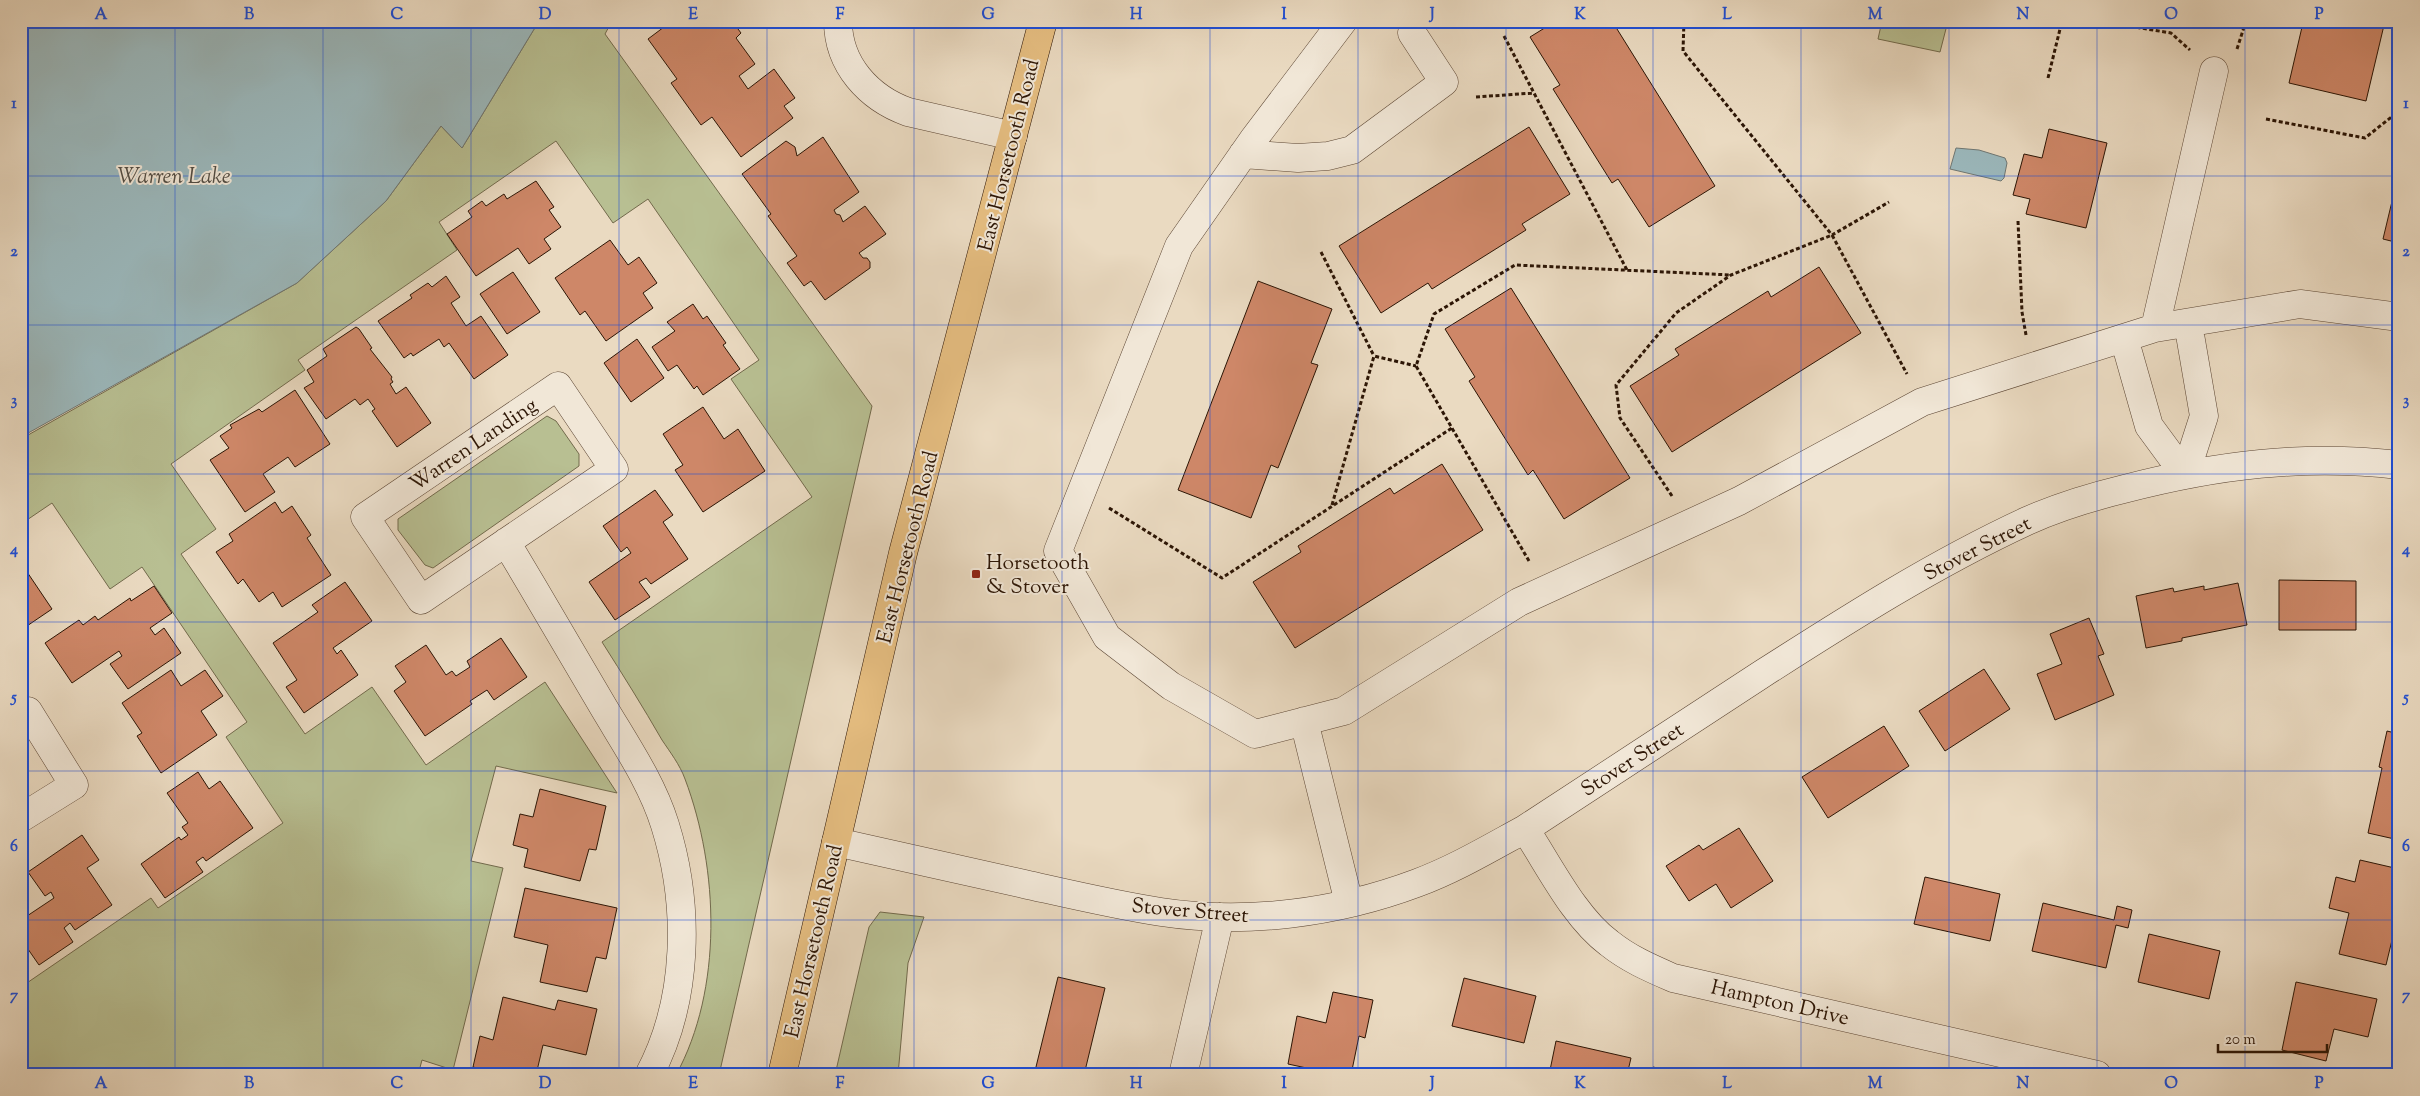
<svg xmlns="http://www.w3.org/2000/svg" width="2420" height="1096" font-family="'Sorts Mill Goudy',serif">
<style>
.green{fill:#b8bf92;stroke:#726a4c}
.water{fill:#9bb8bc;stroke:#6f7773}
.building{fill:#ce8768;stroke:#2c1505}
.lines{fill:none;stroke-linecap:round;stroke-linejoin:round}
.minor-casing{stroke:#5c4634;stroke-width:29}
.major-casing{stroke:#2c1505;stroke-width:29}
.path{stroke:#2c1505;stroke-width:3;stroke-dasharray:4 2.5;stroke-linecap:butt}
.minor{stroke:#f1e7d7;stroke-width:28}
.major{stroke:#e5bd80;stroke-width:28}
.grid{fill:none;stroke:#1d4ed8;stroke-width:1;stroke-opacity:0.55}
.poi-dot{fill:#8f2418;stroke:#f1e7d7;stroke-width:2}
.labels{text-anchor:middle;stroke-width:4;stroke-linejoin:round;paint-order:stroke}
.street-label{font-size:21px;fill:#2c1505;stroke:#f1e7d7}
.poi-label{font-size:21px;fill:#2c1505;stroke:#f1e7d7;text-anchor:start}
.water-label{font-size:22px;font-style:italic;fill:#534e45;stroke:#f1e7d7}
.neatline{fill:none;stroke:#1d4ed8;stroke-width:2}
.grid-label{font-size:16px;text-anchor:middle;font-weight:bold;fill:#1d4ed8}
</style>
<rect width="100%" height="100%" fill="#eadac1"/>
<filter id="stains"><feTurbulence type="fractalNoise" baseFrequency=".004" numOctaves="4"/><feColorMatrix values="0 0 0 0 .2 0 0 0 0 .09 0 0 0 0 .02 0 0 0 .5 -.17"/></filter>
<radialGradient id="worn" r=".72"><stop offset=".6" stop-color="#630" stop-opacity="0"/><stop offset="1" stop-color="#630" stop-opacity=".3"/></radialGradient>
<path class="green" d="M539 21H612L605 34 872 406 719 1075H676C723 989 719 869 685 779 680 765 670 752 662 740 643 707 623 675 602 642L812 497 731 379 759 360 648 199 613 223 556 141 439 222 457 250 298 360 305 370 171 464 216 529 181 554 305 734 372 687 426 765 545 682 617 793 496 766 471 861 503 868 453 1070 422 1060 418 1075H21V987L151 898 158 908 283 823 226 737 247 722 142 567 110 589 52 503 21 524V439L297 283 386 201 441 126 462 148Z
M1882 21H1948L1940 52 1878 39Z
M547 416 556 421 579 454V466L433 568 425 565 398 530V519Z
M880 912 924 917 908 963 898 1075H835L869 927Z"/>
<path class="water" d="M21 21H539L462 148 441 126 386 201 297 283 21 437Z
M1956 148 1979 150 2005 158 2007 163 2004 178 2001 181 1950 169Z"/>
<path class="building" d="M672 21H732L741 33 736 38 755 64 739 76 748 89 774 69 795 98 784 106 793 118 741 157 712 117 701 125 671 83 677 79 648 39Z
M1556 21H1612L1715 186 1649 227 1618 179 1612 183 1553 89 1560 85 1530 37Z
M2296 21H2385L2366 101 2289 83 2302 27 2295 26Z
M1529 127 1570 194 1522 224 1526 230 1432 289 1428 283 1381 313 1339 246Z
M2049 129 2107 143 2086 228 2026 214 2030 199 2013 195 2024 154 2042 158Z
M823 137 859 192 834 210 836 214 840 215 843 222 865 206 886 234 859 253 863 258H867L870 262V268L825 300 811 281 804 286 787 263 797 256 768 216 771 214 742 174 786 141 795 147 797 156Z
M2399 172V243L2383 239Z
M536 181 554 207 549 210 561 227 544 239 551 249 529 264 518 248 476 276 447 234 472 217 468 211 482 201 486 206 504 194 507 199Z
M610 240 628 265 639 257 657 283 643 293 653 308 606 341 585 311 580 315 555 278Z
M1819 267 1861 333 1672 452 1630 386 1679 355 1675 349 1768 291 1771 297Z
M513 272 540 312 507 334 480 294Z
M446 276 460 297 451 303 466 326 481 316 508 355 474 379 449 343 444 347 439 339 413 356 411 353 404 358 378 321 412 298 410 295 428 283 432 287Z
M1258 281 1332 309 1311 363 1318 365 1278 468 1271 465 1251 518 1178 490Z
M1511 288 1630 478 1564 519 1533 470 1528 475 1469 381 1475 377 1445 329Z
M693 304 703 319 707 316 726 343 723 345 740 369 703 395 697 386 694 389 677 365 668 371 652 347 675 331 667 322Z
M356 327 359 329 372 348 370 349 392 377 391 379 393 382 390 384 396 394 406 387 431 423 397 447 372 411 375 409 368 399 360 405 355 399 326 419 304 388 314 382 307 370 327 356 323 349Z
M637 339 664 378 631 402 604 363Z
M295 390 330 444 295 467 288 457 263 474 275 492 245 512 210 460 229 448 220 436 232 428 230 425 259 409 262 412Z
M703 407 724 439 738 429 765 471 703 512 675 470 683 465 663 434Z
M1442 464 1483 530 1295 648 1253 582 1301 552 1298 546 1390 488 1394 494Z
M655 490 673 515 663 522 688 559 651 584 646 578 639 582 650 597 615 620 589 582 631 553 627 547 621 552 603 526Z
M275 502 282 513 292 506 311 535 307 538 331 575 282 607 273 592 259 602 243 579 238 584 216 552 233 541 229 534Z
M21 563 52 609 21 630Z
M2279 580 2356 581V630H2279Z
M345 582 372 621 333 648 337 654 341 650 358 675 304 713 286 687 297 680 273 643 318 612 312 605Z
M2238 583 2247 625 2182 638V641L2146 648 2136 596 2173 588 2174 592 2204 586V590Z
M154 586 172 613 150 628 155 635 164 628 181 653 128 689 110 664 122 656 119 651 72 683 45 643 79 620 83 625 95 616 98 620 130 598 131 601Z
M2089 618 2104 654 2098 656 2114 695 2055 720 2037 674 2062 664 2050 634Z
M501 638 527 677 494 700 487 690 470 701 472 704 425 736 394 691 406 682 395 666 426 645 446 675 452 671 456 676 470 667 467 661Z
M1984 669 2010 709 1945 751 1919 711Z
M171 670 181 686 205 670 223 696 201 711 217 735 161 773 137 736 142 733 122 703Z
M1884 726 1909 766 1828 818 1802 777Z
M2387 731 2399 734V840L2368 833 2382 768 2379 767Z
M198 772 209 789 220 781 253 828 206 861 203 857 196 862 203 872 165 898 141 864 179 837 181 840 188 835 182 827 188 823 167 793Z
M540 789 606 806 596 850 589 849 580 881 524 867 528 849 513 845 520 814 533 817Z
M1739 828 1773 881 1731 908 1716 884 1689 901 1666 866 1699 845 1703 850Z
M82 835 99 860 87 868 112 905 75 930 70 923 64 928 73 942 39 965 21 939V920L54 898 51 892 45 896 28 872Z
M2360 860 2399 869V911L2386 965 2339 954 2349 913 2329 908 2336 877 2355 882Z
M1925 877 2000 894 1990 941 1914 924Z
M525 888 617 908 606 959 596 957 587 992 540 982 548 945 514 937Z
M2043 903 2114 920 2117 906 2132 910 2128 928 2116 925 2106 968 2032 951Z
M2149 934 2220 951 2209 999 2138 982Z
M1058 977 1105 988 1084 1075H1051L1035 1071Z
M1464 978 1536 996 1524 1043 1452 1026Z
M2296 982 2377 999 2368 1037 2334 1029 2326 1061 2282 1050Z
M1333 992 1373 1000 1365 1038 1359 1036 1351 1075H1339L1288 1064 1297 1016 1326 1023Z
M503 997 555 1010 558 1000 597 1009 586 1055 543 1045 536 1075H507L473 1067 480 1036 493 1040Z
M1556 1041 1631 1058 1627 1075H1549Z
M1653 1067 1690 1075H1652Z"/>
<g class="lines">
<defs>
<path id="minor" d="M838 21C838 65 869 98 908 112L1013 136
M1343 21 1253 140 1179 246 1058 551 1107 637 1171 686 1255 734 1344 711 1519 602 1739 501 1922 402 2155 328 2300 304 2399 317
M1243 154 1298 158 1328 156 1352 150 1444 82 1412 33
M2155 328 2214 71
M2124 338 2149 426 2185 475 2204 416 2188 323
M558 386 614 469 421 600 365 517Z
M506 542C539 597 571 652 604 708 626 745 652 783 665 825 690 905 689 1000 649 1075
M21 715 28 711 74 785 21 818
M1304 721 1349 903
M1525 829C1549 865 1574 917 1609 943 1629 959 1650 968 1673 978L2097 1075
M836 842C899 856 961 870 1024 884 1069 894 1115 905 1161 912 1246 925 1337 913 1417 883 1455 869 1490 848 1525 829 1604 777 1683 726 1762 674 1848 619 1934 564 2027 521 2058 507 2091 497 2124 489 2216 465 2304 454 2399 465
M1183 1075 1220 917"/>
<path id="major" d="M782 1075 903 553 1043 21"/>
</defs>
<use href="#minor" class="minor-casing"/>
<use href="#major" class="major-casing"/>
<path class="path" d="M1684 21 1683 51 1832 235 1889 202
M2098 21 2171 33 2190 50
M1504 36 1627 270
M2237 49 2246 21
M2048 78 2062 21
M1476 97 1534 93
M2266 119 2365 138 2399 111
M2018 221 2022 312 2026 335
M1321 252 1374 356
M1672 496 1620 418 1616 385 1676 313 1731 275 1832 235 1907 374
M1332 505 1374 356 1416 366
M1109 508 1222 578 1452 428
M1529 561 1416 366 1434 314 1515 265 1731 275"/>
<use href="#minor" class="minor"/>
<use href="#major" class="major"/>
</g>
<path class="grid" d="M175 21V1075M323 21V1075M471 21V1075M619 21V1075M767 21V1075M914 21V1075M1062 21V1075M1210 21V1075M1358 21V1075M1506 21V1075M1653 21V1075M1801 21V1075M1949 21V1075M2097 21V1075M2245 21V1075M21 176H2399M21 325H2399M21 474H2399M21 622H2399M21 771H2399M21 920H2399"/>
<rect class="poi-dot" x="971" y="569" width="10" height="10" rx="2.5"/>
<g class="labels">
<g class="street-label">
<text transform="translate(1008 155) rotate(-76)" y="7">East Horsetooth Road</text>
<text transform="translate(473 444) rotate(-34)" y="7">Warren Landing</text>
<text transform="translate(907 547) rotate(-76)" y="7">East Horsetooth Road</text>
<text transform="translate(1977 548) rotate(-27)" y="7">Stover Street</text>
<text transform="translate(1632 759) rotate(-33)" y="7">Stover Street</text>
<text transform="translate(1190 910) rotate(5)" y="7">Stover Street</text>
<text transform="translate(813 941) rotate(-77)" y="7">East Horsetooth Road</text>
<text transform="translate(1780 1002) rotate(13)" y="7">Hampton Drive</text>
</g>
<g class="poi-label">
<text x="986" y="569">Horsetooth<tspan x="986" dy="24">&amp; Stover</tspan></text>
</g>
<g class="water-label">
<text x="174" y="183">Warren Lake</text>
</g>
</g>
<rect width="2420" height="1096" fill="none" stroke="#eadac1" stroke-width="55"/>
<path d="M2218 1044v8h109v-8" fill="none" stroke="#2c1505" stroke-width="2.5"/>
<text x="2225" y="1044" font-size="15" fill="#2c1505" stroke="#f1e7d7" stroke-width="4" paint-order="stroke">20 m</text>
<rect x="28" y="28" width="2364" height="1040" class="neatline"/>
<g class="grid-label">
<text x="101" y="19">A</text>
<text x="249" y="19">B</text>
<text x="397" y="19">C</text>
<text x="545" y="19">D</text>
<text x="693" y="19">E</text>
<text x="840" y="19">F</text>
<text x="988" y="19">G</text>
<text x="1136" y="19">H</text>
<text x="1284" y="19">I</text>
<text x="1432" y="19">J</text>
<text x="1580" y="19">K</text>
<text x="1727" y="19">L</text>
<text x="1875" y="19">M</text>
<text x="2023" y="19">N</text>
<text x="2171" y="19">O</text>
<text x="2319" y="19">P</text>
<text x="14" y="108">1</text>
<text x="2406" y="108">1</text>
<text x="14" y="256">2</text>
<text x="2406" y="256">2</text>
<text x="14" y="405">3</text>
<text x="2406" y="405">3</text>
<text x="14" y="554">4</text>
<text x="2406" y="554">4</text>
<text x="14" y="702">5</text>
<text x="2406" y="702">5</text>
<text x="14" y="851">6</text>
<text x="2406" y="851">6</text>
<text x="14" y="1000">7</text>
<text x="2406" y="1000">7</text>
<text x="101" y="1088">A</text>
<text x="249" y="1088">B</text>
<text x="397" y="1088">C</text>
<text x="545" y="1088">D</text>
<text x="693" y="1088">E</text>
<text x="840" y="1088">F</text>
<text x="988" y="1088">G</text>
<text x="1136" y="1088">H</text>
<text x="1284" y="1088">I</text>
<text x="1432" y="1088">J</text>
<text x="1580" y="1088">K</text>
<text x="1727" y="1088">L</text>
<text x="1875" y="1088">M</text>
<text x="2023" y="1088">N</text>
<text x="2171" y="1088">O</text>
<text x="2319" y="1088">P</text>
</g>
<rect width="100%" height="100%" filter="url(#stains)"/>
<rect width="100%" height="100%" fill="url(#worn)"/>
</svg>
